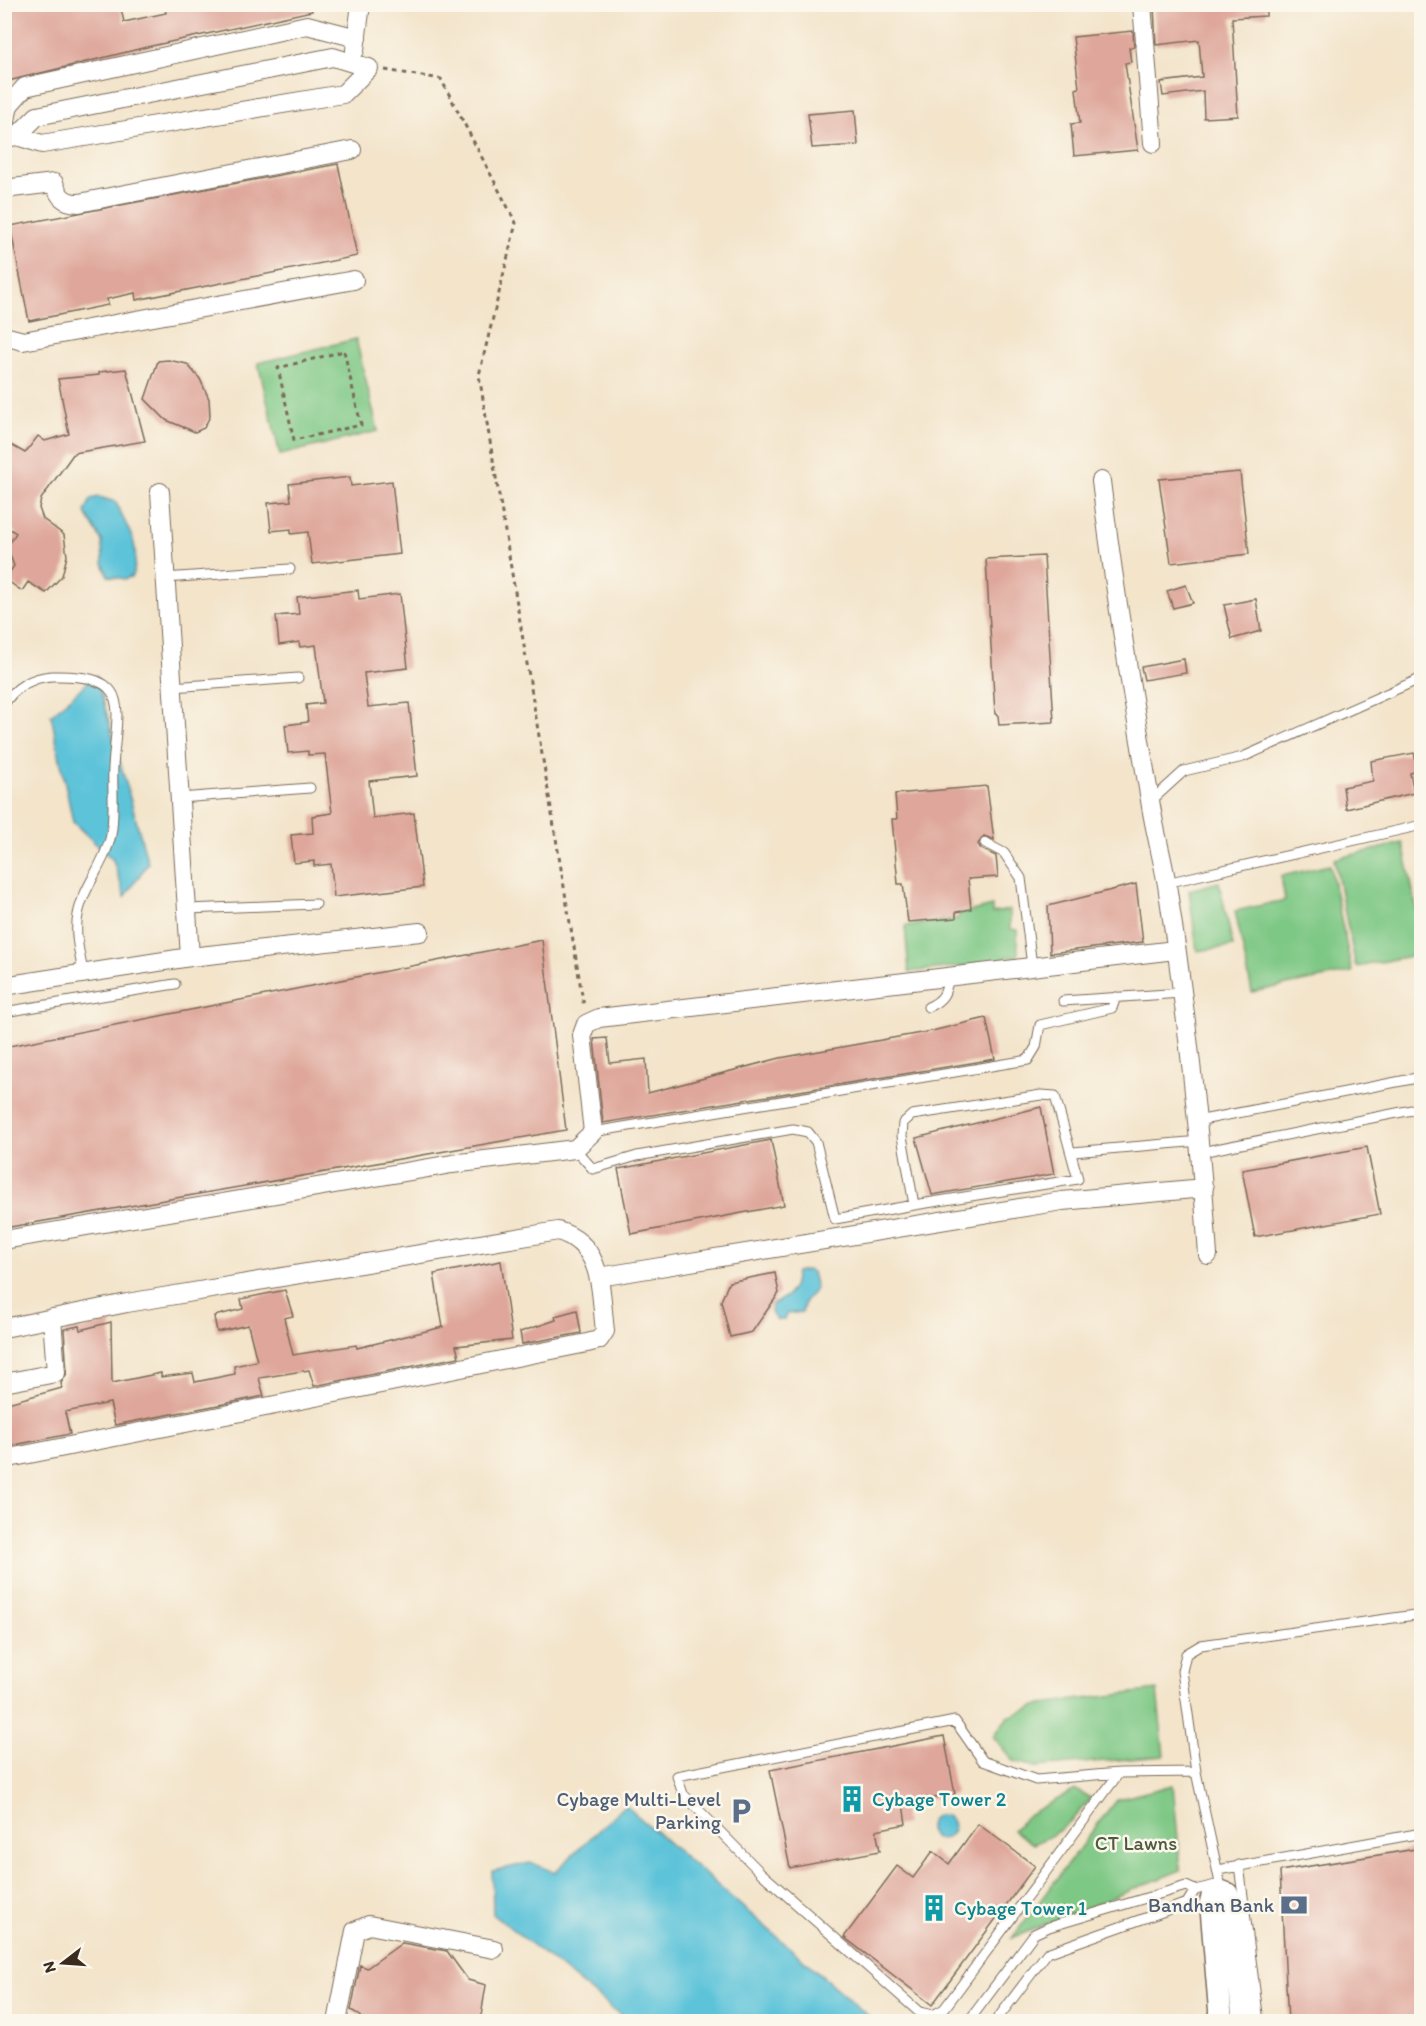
<svg xmlns="http://www.w3.org/2000/svg" width="1426" height="2026" font-family="Itim,sans-serif">
<style>
.green{fill:#7ec885;stroke:#5c7952;stroke-width:1.5}
.water{fill:#5cc3d9;stroke:#4c767c;stroke-width:1.5}
.building{fill:#dfa79b}
.lines{fill:none;stroke-linecap:round;stroke-linejoin:round}
.service-casing{stroke:#7b6b5a;stroke-width:11}
.minor-casing{stroke:#7b6b5a;stroke-width:20}
.tertiary-casing{stroke:#7b6b5a;stroke-width:25}
.path{stroke:#7b6b5a;stroke-width:3;stroke-dasharray:4.5 4.5;stroke-linecap:butt}
.service{stroke:#fff;stroke-width:9}
.minor{stroke:#fff;stroke-width:18}
.tertiary{stroke:#fff;stroke-width:22}
.labels{text-anchor:middle;stroke-width:5;stroke-linejoin:round;paint-order:stroke}
.service-label{font-size:20px;fill:#4e5e75;stroke:#fbf7ec;text-anchor:end}
.culture-label{font-size:20px;fill:#0d838f;stroke:#fbf7ec;text-anchor:start}
.park-label{font-size:20px;fill:#4f593d;stroke:#fbf7ec}
</style>
<rect width="100%" height="100%" fill="#fbf7ec"/>
<filter id="ink" filterUnits="userSpaceOnUse"><feTurbulence type="fractalNoise" baseFrequency=".0167" numOctaves="2"/><feDisplacementMap in="SourceGraphic" scale="12" xChannelSelector="R" yChannelSelector="G"/><feConvolveMatrix kernelMatrix="1 2 1 2 8 2 1 2 1" color-interpolation-filters="sRGB"/></filter>
<filter id="wash" filterUnits="userSpaceOnUse"><feTurbulence type="fractalNoise" baseFrequency=".008" numOctaves="4" result="noise"/><feDisplacementMap in="SourceGraphic" scale="24" xChannelSelector="R" yChannelSelector="G"/><feGaussianBlur stdDeviation="1.35" result="paint"/><feColorMatrix in="noise" values="0 0 0 0 0 0 0 0 0 0 0 0 0 0 0 0 0 1.4 0 .05"/><feComposite in="paint" operator="in"/></filter>
<g filter="url(#wash)">
<rect width="100%" height="100%" fill="#f3e4ca"/>
<path class="green" d="M356 339 378 431 280 455 258 363Z
M1403 843 1421 931V954L1356 967 1334 859Z
M1330 865 1352 972 1252 992 1235 911 1285 900 1281 876Z
M1219 882 1233 946 1197 951 1189 890Z
M992 906V913L1010 910V929L1017 930 1018 956 1003 958 1002 962 909 972 905 926 958 919 959 914Z
M1157 1690 1164 1756 1035 1767 1013 1761 993 1736 1008 1717 1041 1704Z
M1173 1785 1181 1870 1012 1938 1116 1800Z
M1075 1790 1091 1798C1073 1820 1060 1834 1033 1844L1013 1830 1029 1814Z"/>
<path class="water" d="M99 497 116 502C128 533 141 540 133 576L125 579 108 576 103 563 102 541 85 512 91 499Z
M96 675 148 863 125 897 113 860 73 822 51 715Z
M806 1270 812 1272 816 1289 805 1301 802 1312 786 1314 784 1320H777L771 1313 772 1305 787 1296 793 1288 796 1272Z
M625 1805 874 2021H628L493 1914 492 1871 530 1863 555 1872Z
M929 1827a12 12 0 1 1 24 0a12 12 0 1 1-24 0Z"/>
<g id="blocks">
<path class="building" d="M4 4H120L124 22 166 13 164 4H311L312 11 147 47 4 82Z
M1170 4H1266V16L1232 18 1238 116 1204 118 1203 91 1163 96 1161 82 1202 77 1199 40 1156 45 1154 7Z
M1133 31 1134 47 1129 48 1131 62 1125 63 1138 150 1074 156 1071 124 1080 123 1076 89 1079 88 1073 37Z
M855 110 858 145 812 148 808 114Z
M338 164 357 256 136 300 135 293 107 299 108 305 29 321 10 226Z
M168 360 187 364 200 379 209 399 210 416 204 428 195 432 166 420 145 399 158 361Z
M126 369 145 441 74 453 41 499 39 508 43 519 64 535 67 556 62 576 46 593 28 582 22 591 5 579 14 566 7 547 16 533 4 525V441L25 453 38 436 45 441 69 434 58 379 99 375V372Z
M1240 472 1249 554 1171 563 1159 479Z
M350 477 351 486 392 481 400 554 312 564 308 532 291 534V529L271 531 268 503 291 501 289 484Z
M1044 556 1054 722 999 725 998 715 995 714 986 559Z
M1186 585 1193 603 1173 608 1167 591Z
M358 590 359 599 400 594 408 668 364 673 368 707 409 703 417 776 369 781 373 818 414 813 423 887 334 897 331 864 314 866V861L294 863 291 835 313 833 312 816 332 813 325 754 308 755V751L288 753 285 725 308 722 306 705 323 703 316 645 300 647 299 642 279 645 276 616 299 614 297 597Z
M1256 599 1261 631 1232 639 1224 605Z
M1184 659 1186 673 1144 680 1141 667Z
M1414 753 1418 771 1410 773 1414 793 1346 809 1343 787 1373 781 1371 761Z
M987 786 994 840 984 836 978 844 981 849 996 856 998 877 968 879 971 909 956 912V918L908 922 903 884H898L892 819H897L895 794Z
M1136 884 1143 942 1050 953 1048 906Z
M542 940 566 1130 4 1228V1047Z
M986 1018 995 1059 603 1123 594 1039 607 1038 610 1063 646 1059 648 1093 780 1058 932 1031Z
M1041 1107 1054 1174 932 1195 916 1138Z
M771 1140 784 1205 631 1234 618 1169Z
M1367 1147 1380 1214 1255 1237 1242 1170Z
M501 1261 512 1340 456 1346 459 1357 314 1386 309 1370 259 1378 264 1396 115 1425 110 1403 65 1412 70 1434 4 1447V1404L62 1388 61 1383 67 1373 64 1329 79 1326 80 1330 111 1322 112 1383 161 1373V1377L193 1373 195 1382 235 1374 234 1366 257 1361 248 1325 217 1332 214 1316 243 1309 241 1299 285 1290 293 1316 284 1318 293 1355 356 1345 357 1348 443 1327 434 1274Z
M775 1273 779 1293 752 1332 730 1337 721 1301 729 1282Z
M577 1310 581 1333 522 1344 520 1332 556 1320 555 1316Z
M944 1736 955 1794 903 1804 906 1824 876 1830 880 1851 790 1868 770 1770Z
M978 1824 1035 1866 932 2005 844 1937 897 1866 913 1878 933 1851 949 1864Z
M1422 1848V2022H1288L1280 1871Z
M402 1943 447 1951 468 1980 486 1985 480 2022H364L358 2014 351 2010 360 1965 367 1968Z"/>
</g>
</g>
<g filter="url(#ink)">
<use href="#blocks" fill-opacity="0" stroke="#7b6b5a" stroke-width="1.5"/>
<g class="lines">
<defs>
<path id="service" d="M165 578 290 569
M172 687 298 678
M4 705C13 688 32 677 52 676 133 674 117 705 113 767 112 789 115 813 111 835 105 864 83 887 78 915 74 934 80 954 83 973
M180 798 310 788
M1150 802 1184 771 1243 757 1422 678
M985 843 1004 853 1021 878 1032 966
M1166 883 1422 825
M187 909 316 904
M1063 1001 1182 993
M928 1007C944 1000 946 993 949 976
M4 1012 175 984
M1197 1121 1422 1077
M593 1132 1028 1060 1036 1047 1040 1025 1112 1008 1116 997
M575 1149 593 1169 637 1156 793 1129 808 1132 816 1142 835 1219 914 1205 902 1136 903 1123 912 1115 1041 1095 1055 1096 1078 1179 914 1205
M1073 1152 1200 1141
M1201 1152 1422 1108
M1119 1773 944 2009 933 2015 919 2012 760 1872 683 1794 677 1776 955 1721 983 1761 1036 1780 1119 1773 1196 1772
M1239 1865 1259 2022
M1218 1870 1422 1833
M1222 1892 1196 1772 1182 1671 1186 1654 1201 1645 1422 1614
M968 2022 1034 1934 1049 1927 1186 1886 1195 1890 1216 1885
M995 2022 1047 1953 1187 1903 1195 1890"/>
<path id="minor" d="M1142 4 1153 143
M355 50 361 4
M4 130 9 105 25 87 307 25 357 38
M4 138 17 136 42 144 343 94 369 68 333 57 37 116 17 136
M4 189 54 183C59 197 64 203 79 203L352 150
M4 336 23 341 354 280
M1101 481C1114 588 1132 694 1150 800 1154 828 1162 856 1167 885 1186 1007 1200 1131 1208 1255
M160 492 190 957
M4 986 190 957 420 932
M4 1240 452 1164 575 1149 593 1132 582 1035 586 1024 599 1018 1175 950
M599 1277 1062 1201 1204 1188
M4 1328 127 1303 558 1231C604 1245 600 1291 605 1331L599 1340 587 1343 4 1459
M4 1383 56 1373 52 1318
M337 2022 355 1931 369 1925 494 1949"/>
<path id="tertiary" d="M1221 2022 1211 1902 1213 1895 1222 1892 1227 1894 1231 1904 1244 2022"/>
</defs>
<use href="#service" class="service-casing"/>
<use href="#minor" class="minor-casing"/>
<use href="#tertiary" class="tertiary-casing"/>
<path class="path" d="M385 70 441 79 516 223 479 375 584 1007
M344 351 361 425 294 440 278 368Z"/>
<use href="#service" class="service"/>
<use href="#minor" class="minor"/>
<use href="#tertiary" class="tertiary"/>
</g>
</g>
<defs>
<symbol id="building-bare" viewBox="-9 -9 18 18"><path d="M-4-6H4V6H1V3H-1V6H-4ZM-2.5-4.3h1.7v1.8h-1.7ZM.8-4.3h1.7v1.8H.8ZM-2.5-1h1.7V.8h-1.7ZM.8-1h1.7V.8H.8Z" fill="#0f9aa8" stroke="#fbf7ec" stroke-width="2.5" paint-order="stroke"/></symbol>
<symbol id="parking-bare" viewBox="-9 -9 18 18"><path d="M-3.5-5.5H1a3.5 3.5 0 0 1 0 7H-1V5.5H-3.5ZM-1-3.4V-.6H.8a1.4 1.4 0 0 0 0-2.8Z" fill="#5c6f8a" stroke="#fbf7ec" stroke-width="2.5" paint-order="stroke"/></symbol>
<symbol id="bank-bare" viewBox="-9 -9 18 18"><path d="M-6-4H6V4H-6ZM0-2.3a2.3 2.3 0 1 0 0 4.6a2.3 2.3 0 1 0 0-4.6Z" fill="#5c6f8a" stroke="#fbf7ec" stroke-width="2.5" paint-order="stroke"/></symbol>
</defs>
<g fill-rule="evenodd">
<use href="#building-bare" x="833" y="1780" width="38" height="38"/>
<use href="#parking-bare" x="722" y="1792" width="38" height="38"/>
<use href="#bank-bare" x="1275" y="1886" width="38" height="38"/>
<use href="#building-bare" x="915" y="1889" width="38" height="38"/>
</g>
<g class="labels">
<g class="service-label">
<text x="721" y="1806">Cybage Multi-Level<tspan x="721" dy="23">Parking</tspan></text>
<text x="1274" y="1912">Bandhan Bank</text>
</g>
<g class="culture-label">
<text x="872" y="1806">Cybage Tower 2</text>
<text x="954" y="1915">Cybage Tower 1</text>
</g>
<g class="park-label">
<text x="1136" y="1850">CT Lawns</text>
</g>
</g>
<rect width="1426" height="2026" fill="none" stroke="#fbf7ec" stroke-width="24"/>
<g transform="translate(63 1963) rotate(253)" stroke="#fbf7ec" stroke-width="4.5" paint-order="stroke">
<path d="M0-4.5L10 22L0 15L-10 22Z" fill="#3b2a1e"/>
<text y="-9" font-size="16" font-weight="bold" text-anchor="middle" fill="#3b2a1e">N</text>
</g>
</svg>
